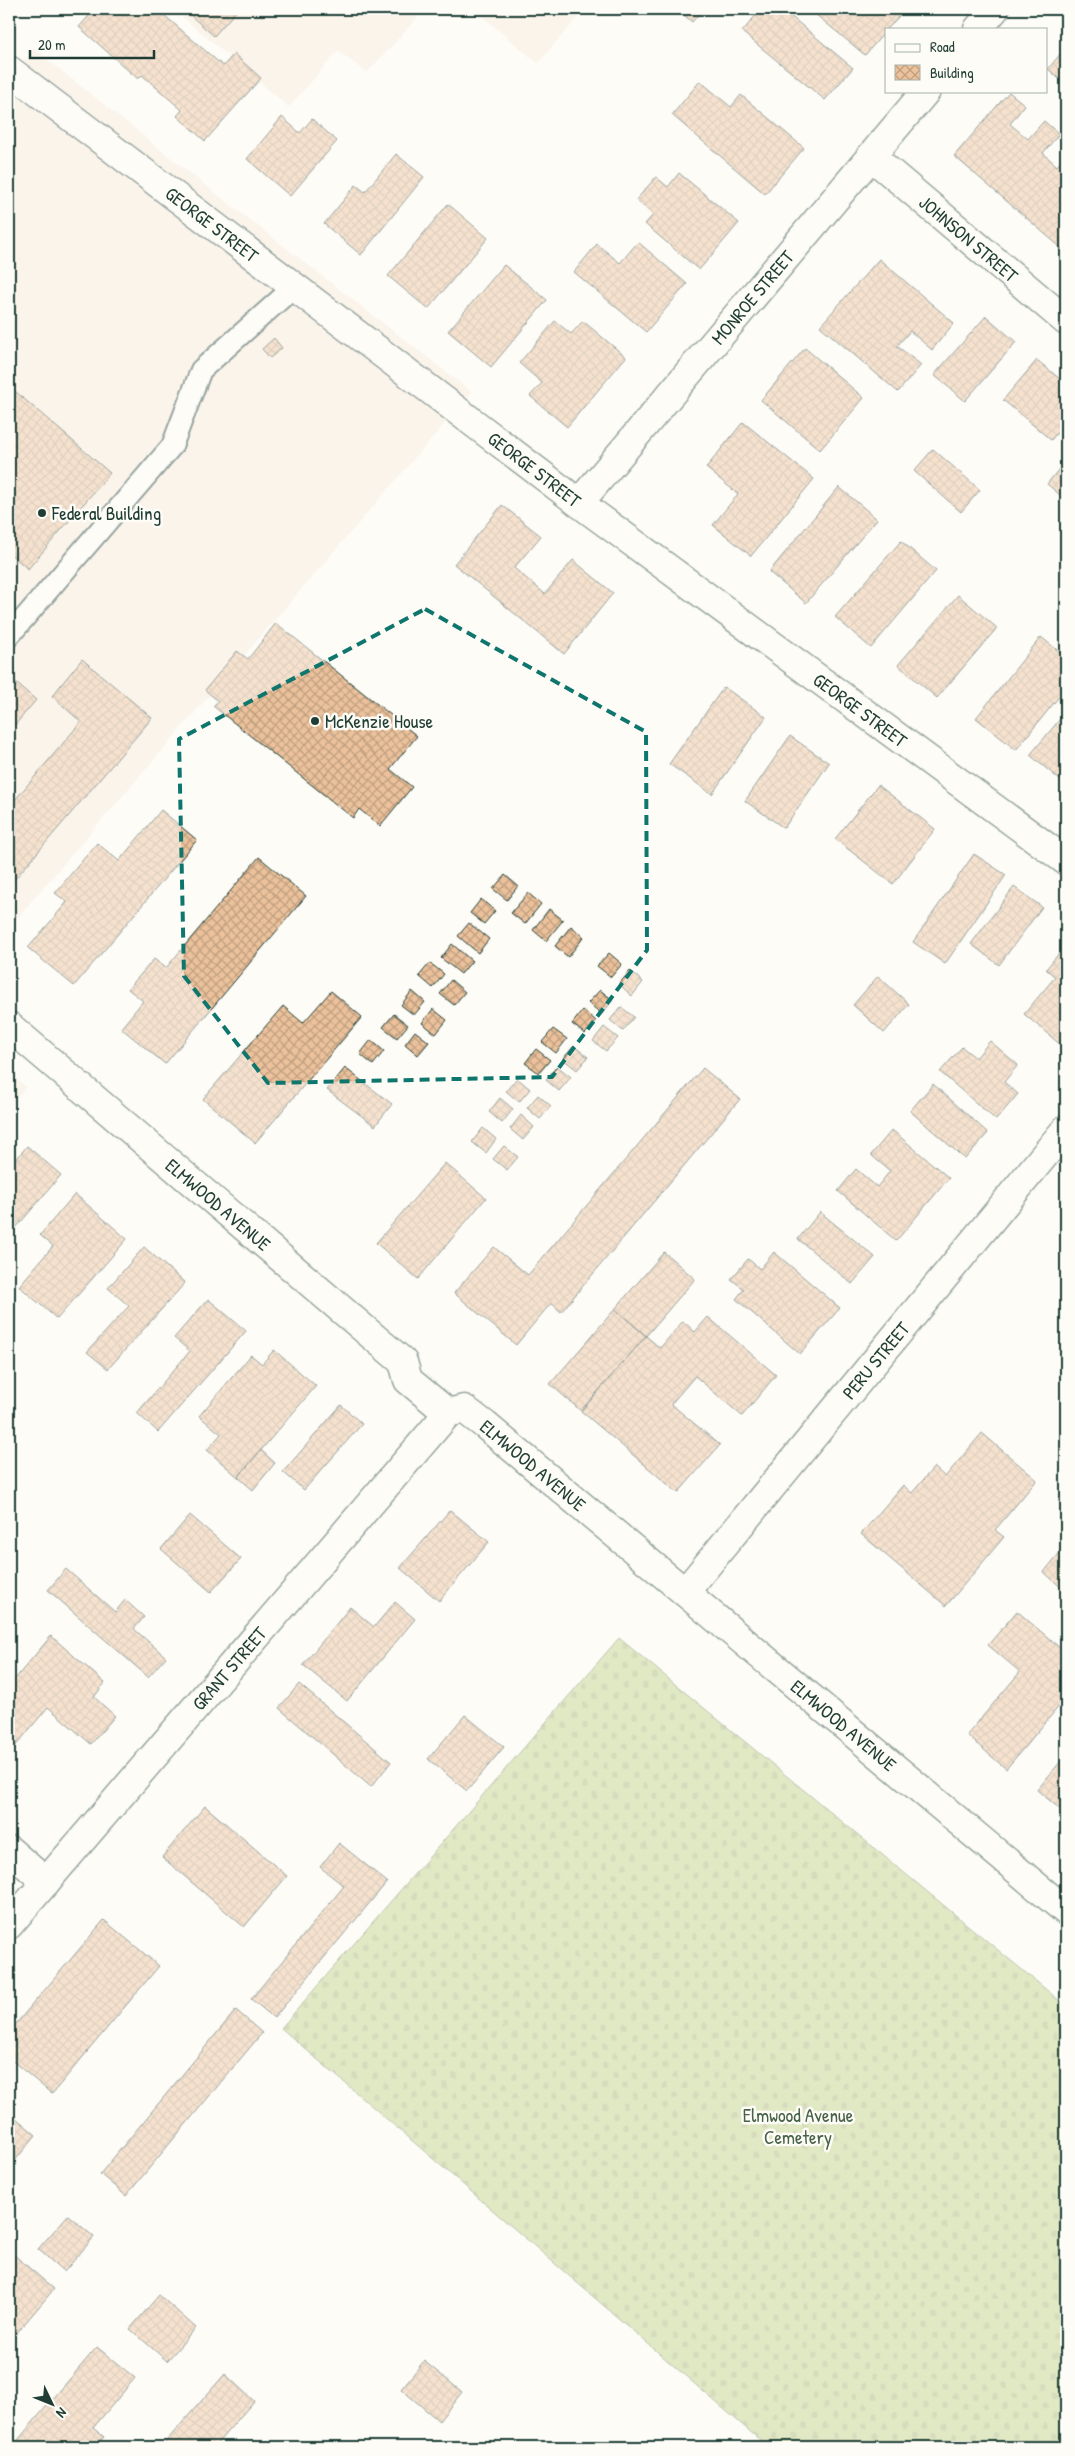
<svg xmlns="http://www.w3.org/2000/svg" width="1075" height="2456" font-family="'Patrick Hand',sans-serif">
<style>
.built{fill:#f8ebdc}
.cemetery{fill:url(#cemetery-stones);stroke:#6f875d}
.building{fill:url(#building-cross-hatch);stroke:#1f3d34}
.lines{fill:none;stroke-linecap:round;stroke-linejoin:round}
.service-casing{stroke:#1f3d34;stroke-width:24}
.minor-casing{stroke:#1f3d34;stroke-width:31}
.tertiary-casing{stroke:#1f3d34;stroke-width:31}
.service{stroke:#fdfcf7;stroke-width:20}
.minor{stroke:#fdfcf7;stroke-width:28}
.tertiary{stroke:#fdfcf7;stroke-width:28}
.marked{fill:none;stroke:#0f766e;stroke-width:4;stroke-dasharray:10 6;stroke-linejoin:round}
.poi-dot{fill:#1f3d34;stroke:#fdfcf7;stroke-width:2}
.labels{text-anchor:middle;stroke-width:5;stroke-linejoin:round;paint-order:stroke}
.street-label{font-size:19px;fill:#1f3d34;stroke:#fdfcf7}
.poi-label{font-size:19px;fill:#1f3d34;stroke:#fdfcf7;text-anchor:start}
.park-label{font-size:19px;fill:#476248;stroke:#fdfcf7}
</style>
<defs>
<pattern id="cemetery-stones" width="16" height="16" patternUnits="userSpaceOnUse" patternTransform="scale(1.25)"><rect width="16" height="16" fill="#bfd186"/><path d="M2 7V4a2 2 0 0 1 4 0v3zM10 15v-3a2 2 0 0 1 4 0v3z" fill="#a4b474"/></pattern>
<pattern id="building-cross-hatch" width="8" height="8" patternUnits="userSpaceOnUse" patternTransform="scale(1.25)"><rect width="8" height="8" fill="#ecc29c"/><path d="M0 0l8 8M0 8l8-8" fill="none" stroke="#bf9f80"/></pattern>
</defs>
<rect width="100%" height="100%" fill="#fdfcf7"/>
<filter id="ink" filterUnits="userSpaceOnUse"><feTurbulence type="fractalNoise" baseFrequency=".02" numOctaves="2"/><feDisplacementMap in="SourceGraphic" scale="10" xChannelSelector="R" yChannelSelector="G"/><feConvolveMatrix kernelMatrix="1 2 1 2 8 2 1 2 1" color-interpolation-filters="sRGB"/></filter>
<g filter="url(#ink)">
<path class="built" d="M173 9H425L367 73 338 51 289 107Z
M473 9H585L538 63Z
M34 49 215 193 472 392 9 927V78Z
M9 1073 26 1087 9 1106Z"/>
<path class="cemetery" d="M619 1638 1066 2006V2447H768L281 2028Z"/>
<path class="building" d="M95 9H157L223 66 234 54 261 78 205 141 177 116 182 110 142 75 138 79 79 27Z
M183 9H238L214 36Z
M677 9H704L692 22Z
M761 9H782L853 68 825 100 742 32Z
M809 9H905L865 55Z
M1066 47V85L1048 69Z
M700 81 731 107 741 95 804 148 765 194 672 115Z
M1009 92 1025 105 1010 124 1028 139 1044 121 1059 134 1043 153 1057 166 1066 156V252L954 156Z
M282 117 300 133 312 119 337 141 290 196 247 159Z
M396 154 424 177 361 255 324 224 356 185 365 192Z
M679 173 739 223 699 270 645 224 653 215 636 200 656 177 668 187Z
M448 204 488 238 428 309 388 276Z
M638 242 687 284 646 332 574 272 597 244 620 263Z
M879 259 954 323 932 350 910 331 897 346 921 365 898 392 820 326Z
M504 265 547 300 491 367 448 331Z
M986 316 1016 342 965 401 934 375Z
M555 321 571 334 583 321 626 357 567 427 530 396 542 383 519 363Z
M274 338 282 348 270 358 262 349Z
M805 348 864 398 820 450 761 400Z
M1037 360 1066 384V422L1051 440 1003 400Z
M9 386 110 473 28 569 9 553Z
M743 422 814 479 751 556 713 525 738 494 706 468Z
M933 449 980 490 961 512 914 471Z
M1066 460V500L1047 484Z
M839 487 877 519 806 603 769 572Z
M502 505 541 536 514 568 545 594 573 560 613 593 564 654 454 564Z
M901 541 936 571 871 648 835 617Z
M958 595 997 628 937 698 898 665Z
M276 623 417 736 390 769 412 787 380 826 359 809 353 818 213 706 218 701 205 690 237 651 248 659Z
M1041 637 1066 657V688L1016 750 976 718Z
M82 659 152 718 9 886V807L81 722 52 696Z
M9 677 36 700 9 732Z
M724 687 766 717 712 794 669 764Z
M1066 712V785L1030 755Z
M790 736 829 763 784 828 745 801Z
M878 785 935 829 893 884 835 839Z
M161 810 197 840 74 986 28 948 67 902 55 893 97 843 119 861Z
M974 854 1006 875 945 964 913 942Z
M259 857 306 896 165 1064 121 1028 143 1001 128 989 154 959 166 968Z
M505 875 518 886 507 900 493 889Z
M1014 887 1042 907 999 965 971 944Z
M528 893 541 904 525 924 511 913Z
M481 899 495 911 484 924 470 913Z
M549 909 563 920 546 941 533 930Z
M469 923 489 939 478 953 458 936Z
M571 926 584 937 568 957 555 946Z
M452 944 472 961 461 974 441 958Z
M1066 945V1040L1062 1046 1024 1014 1055 977 1046 969Z
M609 953 622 964 611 977 597 966Z
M430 963 444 974 433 988 419 976Z
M630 971 643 982 632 996 619 984Z
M878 976 909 1004 884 1033 853 1005Z
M451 980 465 992 454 1005 440 994Z
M600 990 613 1000 602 1014 588 1003Z
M331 991 362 1017 255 1143 203 1099 283 1006 303 1023Z
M412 991 425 1002 414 1015 401 1005Z
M621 1007 634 1017 623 1031 610 1020Z
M433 1009 447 1020 436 1034 422 1023Z
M583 1010 596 1021 585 1034 572 1024Z
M394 1014 408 1025 397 1038 383 1027Z
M604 1027 618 1038 606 1051 593 1041Z
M553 1029 567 1039 556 1053 542 1042Z
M415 1031 429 1042 418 1055 405 1044Z
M371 1040 384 1051 373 1065 360 1054Z
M990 1041 1018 1065 1004 1082 1018 1094 996 1120 940 1072 962 1047 976 1058Z
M574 1046 588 1057 577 1070 563 1059Z
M536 1049 550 1060 539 1073 525 1063Z
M557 1066 571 1077 559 1091 546 1080Z
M345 1068 392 1104 375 1126 327 1090Z
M703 1068 740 1099 561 1312 551 1303 516 1345 454 1293 494 1247 528 1275Z
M517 1078 530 1089 519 1102 506 1091Z
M933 1084 988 1133 965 1159 910 1111Z
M538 1095 551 1106 540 1119 527 1108Z
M500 1098 513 1109 502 1123 489 1112Z
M521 1115 534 1127 523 1140 510 1129Z
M483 1128 496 1139 486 1153 472 1142Z
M892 1130 949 1178 896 1241 838 1191 856 1169 877 1187 890 1171 871 1155Z
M27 1146 61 1175 9 1236V1168Z
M504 1146 518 1157 507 1170 493 1159Z
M445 1163 486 1198 418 1279 376 1243Z
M75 1194 127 1239 57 1319 19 1286 53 1246 40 1235Z
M820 1212 875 1257 852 1284 798 1239Z
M144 1247 185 1283 108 1369 87 1352 129 1306 108 1288Z
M664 1252 695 1279 646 1336 615 1309Z
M774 1252 840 1308 800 1354 736 1299 744 1289 731 1279 748 1259 760 1269Z
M208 1299 246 1331 158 1432 137 1413 190 1351 174 1338Z
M615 1309 646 1336 581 1411 550 1384Z
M708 1317 776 1375 742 1416 695 1376 671 1404 720 1445 678 1493 581 1411 646 1336 660 1348 683 1321 695 1332Z
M274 1350 316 1386 238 1477 207 1450 221 1434 199 1416 251 1355 262 1364Z
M341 1405 362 1424 304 1490 283 1472Z
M982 1433 1037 1480 995 1530 1004 1537 946 1606 861 1534 903 1485 912 1493 934 1467 945 1477Z
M261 1450 275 1463 253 1490 238 1477Z
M450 1510 489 1542 439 1601 400 1568Z
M190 1515 241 1559 211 1592 161 1549Z
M1066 1545V1592L1044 1572Z
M66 1569 115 1612 125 1600 144 1617 134 1629 166 1657 148 1677 48 1590Z
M395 1602 415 1619 347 1701 303 1665 350 1607 374 1627Z
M1017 1611 1066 1653V1698L1006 1769 967 1735 1020 1672 988 1645Z
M51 1636 105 1683 94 1697 115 1716 91 1744 48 1707 9 1754V1686Z
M299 1684 391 1762 371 1787 279 1708Z
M465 1715 504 1747 467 1791 428 1759Z
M1066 1755V1814L1037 1790Z
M205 1806 287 1876 244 1927 162 1857Z
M339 1843 387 1882 274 2018 251 1999 344 1886 320 1867Z
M104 1920 159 1966 52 2094 9 2058V2032Z
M236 2010 262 2033 126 2196 100 2174Z
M9 2112 36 2135 9 2168Z
M68 2215 94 2237 64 2272 38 2249Z
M13 2254 54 2289 9 2342V2260Z
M159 2295 196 2328 167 2361 130 2329Z
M97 2347 135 2378 93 2428 104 2437 95 2447H12Z
M424 2361 462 2392 439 2421 401 2389Z
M225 2374 254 2401 214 2447H161Z"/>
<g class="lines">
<defs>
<path id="service" d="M9 636 172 446 201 370 294 287"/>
<g id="minor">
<path d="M978 29 995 9"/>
<path id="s1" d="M9 70 579 503 1066 861"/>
<path id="s2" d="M871 156 1066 321"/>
<path id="s3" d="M579 503 926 91"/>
<path id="s4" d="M685 1592 1066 1129"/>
<path d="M9 1850 46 1882"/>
<path id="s5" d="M9 1925 448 1413"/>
</g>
<g id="tertiary">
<path id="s6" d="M9 1026 403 1362 408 1380 448 1413 464 1409 485 1425 1066 1911"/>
</g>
</defs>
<use href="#service" class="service-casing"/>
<use href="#minor" class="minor-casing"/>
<use href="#tertiary" class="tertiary-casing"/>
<use href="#service" class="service"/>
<use href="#minor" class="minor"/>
<use href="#tertiary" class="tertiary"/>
</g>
</g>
<path d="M0 0H1075V2456H0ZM425 609 646 732 647 950 552 1077 268 1083 184 976 179 739Z" fill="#fdfcf7" fill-opacity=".55" fill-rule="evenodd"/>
<path class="marked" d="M425 609 646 732 647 950 552 1077 268 1083 184 976 179 739Z"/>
<g class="poi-dot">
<circle cx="42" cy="513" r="5"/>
<circle cx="315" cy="721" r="5"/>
</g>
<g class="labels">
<g class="street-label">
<text dy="7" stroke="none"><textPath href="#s1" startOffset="255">GEORGE STREET</textPath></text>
<text dy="7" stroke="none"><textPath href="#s2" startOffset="128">JOHNSON STREET</textPath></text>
<text dy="7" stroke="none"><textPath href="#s3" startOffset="269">MONROE STREET</textPath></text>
<text dy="7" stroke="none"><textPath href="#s1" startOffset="660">GEORGE STREET</textPath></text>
<text dy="7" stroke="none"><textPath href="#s1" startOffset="1065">GEORGE STREET</textPath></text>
<text dy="7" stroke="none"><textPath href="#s6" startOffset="275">ELMWOOD AVENUE</textPath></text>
<text dy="7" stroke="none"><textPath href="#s4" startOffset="300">PERU STREET</textPath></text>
<text dy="7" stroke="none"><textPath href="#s6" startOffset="694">ELMWOOD AVENUE</textPath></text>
<text dy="7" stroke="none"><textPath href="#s5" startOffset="338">GRANT STREET</textPath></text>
<text dy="7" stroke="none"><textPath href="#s6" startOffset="1099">ELMWOOD AVENUE</textPath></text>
</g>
<g class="poi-label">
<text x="52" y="520">Federal Building</text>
<text x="325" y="728">McKenzie House</text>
</g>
<g class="park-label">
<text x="798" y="2122">Elmwood Avenue<tspan x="798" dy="22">Cemetery</tspan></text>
</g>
</g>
<rect width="1075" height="2456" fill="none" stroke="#fdfcf7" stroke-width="30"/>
<rect x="15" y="15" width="1045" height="2426" fill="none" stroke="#1f3d34" stroke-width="2" filter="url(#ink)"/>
<rect x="885" y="28" width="162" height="65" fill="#fdfcf7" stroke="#a4b0a9"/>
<rect x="895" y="44" width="25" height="8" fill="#fdfcf7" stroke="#a4b0a9"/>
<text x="930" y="52" font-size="15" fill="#1f3d34">Road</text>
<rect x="895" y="65" width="25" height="15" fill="url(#building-cross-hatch)" stroke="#a4b0a9"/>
<text x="930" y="78" font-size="15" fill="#1f3d34">Building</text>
<g transform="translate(52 2404) rotate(133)" stroke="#fdfcf7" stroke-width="4" paint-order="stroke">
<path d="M0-4L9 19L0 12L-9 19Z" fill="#1f3d34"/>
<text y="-8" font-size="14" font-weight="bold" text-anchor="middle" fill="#1f3d34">N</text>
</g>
<path d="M30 50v8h124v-8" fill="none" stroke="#1f3d34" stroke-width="2.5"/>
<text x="38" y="50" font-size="15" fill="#1f3d34" stroke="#fdfcf7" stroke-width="4" paint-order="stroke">20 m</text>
</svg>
